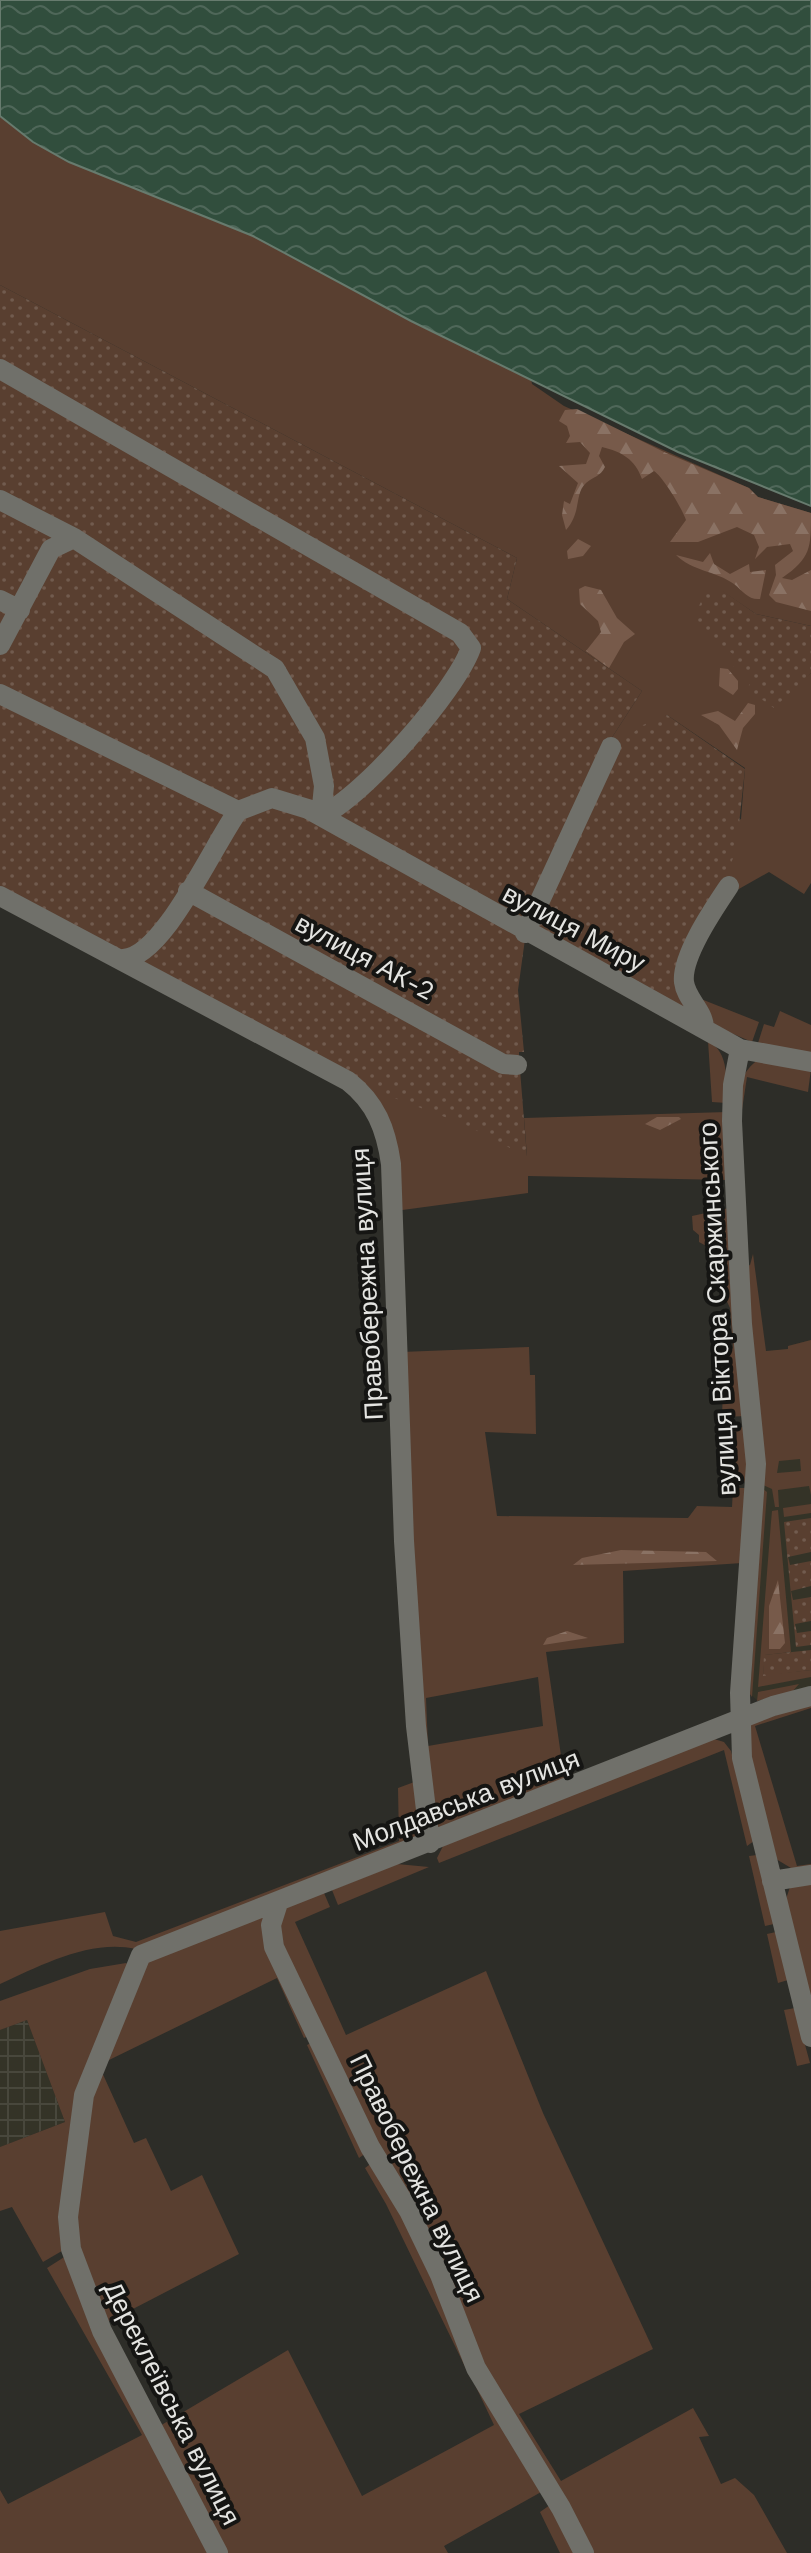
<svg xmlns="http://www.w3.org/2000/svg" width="811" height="2553" font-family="'Work Sans',sans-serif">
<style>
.built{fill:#343327}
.industrial{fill:url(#industrial-grid)}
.grass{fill:#593f30;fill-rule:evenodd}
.forest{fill:url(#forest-firs)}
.park{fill:url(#park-dots)}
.water{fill:url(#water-waves);stroke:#677b6e;stroke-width:2}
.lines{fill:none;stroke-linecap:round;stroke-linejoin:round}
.minor{stroke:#70706a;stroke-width:20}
.labels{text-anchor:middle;stroke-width:8;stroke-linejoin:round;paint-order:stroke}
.street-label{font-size:26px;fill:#e4e4e1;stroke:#151513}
</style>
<defs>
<pattern id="industrial-grid" width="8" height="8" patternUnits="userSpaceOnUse" patternTransform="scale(2)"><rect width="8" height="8" fill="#343327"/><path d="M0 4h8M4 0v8" fill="none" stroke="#48473c"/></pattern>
<pattern id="forest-firs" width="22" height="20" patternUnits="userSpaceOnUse" patternTransform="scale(2)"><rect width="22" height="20" fill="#775a4a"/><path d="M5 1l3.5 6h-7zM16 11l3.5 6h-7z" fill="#8a7264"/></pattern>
<pattern id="park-dots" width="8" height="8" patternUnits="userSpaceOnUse" patternTransform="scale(2)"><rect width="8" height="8" fill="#593f30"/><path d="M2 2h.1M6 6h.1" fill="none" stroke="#715b4e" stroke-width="1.8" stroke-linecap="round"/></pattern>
<pattern id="water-waves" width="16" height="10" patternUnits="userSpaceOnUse" patternTransform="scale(2)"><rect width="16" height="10" fill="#314e3d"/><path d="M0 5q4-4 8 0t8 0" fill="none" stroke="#4f6759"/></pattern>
</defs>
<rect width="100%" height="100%" fill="#2d2d28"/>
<path class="built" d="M811 1340V1687L759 1702 750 1694 751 1353 788 1349V1346Z"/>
<path class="industrial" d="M27 2020 65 2122 0 2147V2030Z"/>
<path class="grass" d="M0 116 69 162 253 236 531 379 532 384 564 406 749 488 758 497 811 513V626L756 614 722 591 802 680 811 673V883L804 894 769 872 730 894 688 976 701 999 759 1022 752 1042 710 1024 682 969 698 1015 534 929 741 819 745 768 667 715 620 746 609 742 642 691 507 599 517 558 0 285Z
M150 955 527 1156 524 1118 727 1112 746 1416 722 1417 724 1355 733 1348 730 1308 712 1269 708 1247 699 1242V1235L693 1230 692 1216 729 1208 727 1180 528 1176V1193L395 1211 369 1095 134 962Z
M780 1011 811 1025V1056L758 1043 764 1024 774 1027Z
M708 1041C730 1052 726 1082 727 1103L712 1102Z
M758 1060 811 1069 808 1092 747 1077 740 1123C739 1099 735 1076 758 1060Z
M753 1254 766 1351 788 1349V1346L811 1340V1495L809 1486 778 1490 779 1507H775L772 1489 763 1485 745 1267 750 1265ZM800 1459 801 1471 777 1473 779 1461Z
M529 1347 530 1375H535L536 1434 485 1432 497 1516 688 1518 697 1506 732 1507 733 1488H747L742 1563 623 1571 624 1643 546 1652 565 1783 442 1830 429 1821 401 1352ZM538 1677 543 1726 428 1746 426 1698Z
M747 1427 748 1482 734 1480 735 1456 722 1436V1428Z
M763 1489 767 1492 752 1697 750 1694Z
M811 1504V1513L784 1517 783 1508Z
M778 1510 791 1652 765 1655 763 1675 811 1670V1677L758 1687 771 1522 772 1511Z
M799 1684 792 1692 757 1701 758 1692Z
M811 1704V1708L755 1726 797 1866 811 1864V1869L796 1871 776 1859 748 1751 749 1724Z
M714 1739 724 1742 731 1751 754 1841 747 1846 724 1750 439 1863 437 1858 443 1846Z
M417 1781 420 1839 136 1949C90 1939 42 1965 0 1984V1931L105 1912 113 1936 136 1942 399 1841 398 1788Z
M757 1855 774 1924 765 1926 749 1856Z
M397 1864 429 1867 338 1905 332 1890Z
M811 1882V2003L785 1902 790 1887Z
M324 1893 330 1907 295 1922 346 2035 486 1971 543 2113 653 2349 519 2414 561 2481 693 2408 709 2436 699 2437 721 2484 735 2478 754 2495 787 2553H587L511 2418 275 1936 282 1909Z
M269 1913 313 2034 304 2038 277 1978 107 2061 101 2070 134 2143 146 2138 171 2191 202 2175 239 2254 104 2324 71 2217 88 2091 149 1959Z
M776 1932 788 1980 778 1983 767 1934Z
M126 1963 132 1968 93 2055 67 2248 43 2262 12 2207 0 2211V2147L65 2122 27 2020 0 2030V2001L90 1969Z
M795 2008 810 2063 797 2066 784 2010Z
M317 2040 370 2150 359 2158 307 2045Z
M376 2160 408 2217 471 2379 386 2204 365 2168Z
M69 2254 216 2553H0V2490L8 2504 142 2435 47 2268Z
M288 2350 362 2496 494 2425 476 2387 482 2384 580 2553H560L540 2512 550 2505 543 2491 444 2546 448 2553H222L158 2427Z"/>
<path class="forest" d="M577 409 664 452 749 488 758 497 811 513C811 548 811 558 782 578L792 580 811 570V611L776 602 769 595 776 575 775 565 793 551 790 544 767 547 755 559 759 547 754 535 737 527 698 542H670L686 520C682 508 663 477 654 471L642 479C635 459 622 452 602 447L599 456 605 467C600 477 594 476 586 483 574 494 582 512 566 530L562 515 564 501 570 504 578 483 559 466 586 464 590 453 580 442 566 443 570 436 567 426 559 421 565 410Z
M578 539 591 546 583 556 568 559 567 551Z
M710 553 714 564 730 574 749 564 750 572 766 570 760 599C748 600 743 591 734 584 716 571 692 571 676 555L703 562Z
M585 586 601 590 617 618 635 634 624 642 609 668 586 651 601 632 598 621 580 604 579 589Z
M720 668 728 669 738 681V689L733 695 719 686Z
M748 703 755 705V714L743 728 737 750 719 725 701 715 718 711 735 721Z
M657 1117H679L681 1119 660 1130 645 1124Z
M621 1550 706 1552 717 1561 573 1565 582 1558Z
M778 1580 785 1643 780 1649H769V1606Z
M567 1631 588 1638 543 1645 547 1638Z"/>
<path class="park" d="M0 285 517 558 507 599 642 691 609 742 522 924 260 793 146 947 119 953 0 891Z
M706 591H723L756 614 811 626V673L774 708 747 689 751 682 732 665 737 657 691 623Z
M667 715 745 769 736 852 668 999 534 929 613 748 643 725Z
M277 802 525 939 518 990 524 1052H519V1062L199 895 233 822Z
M187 900 520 1070 527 1157 466 1125 360 1085 151 968 150 955Z
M811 1518V1552L788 1557 790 1565 811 1561V1586L791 1591 793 1600 811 1597V1621L795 1624 797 1633 811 1631V1645L796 1647 784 1522Z
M811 1650V1670L763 1676 764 1655Z"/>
<path class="water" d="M0 0H811V506L678 452 411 321 253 236 69 162 33 142 0 116Z"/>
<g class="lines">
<path class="minor" d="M0 369 460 633 471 648C455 692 364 796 321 816
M0 500 74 538 275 669 315 738 324 786 321 816
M0 600 20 610
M0 645 51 549 74 538
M0 694 238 811
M188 891 503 1064 517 1065
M0 896 348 1081C376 1103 386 1129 391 1164L404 1541 416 1726 430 1843
M525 933 611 747
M123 959C164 957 213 845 238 811L272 798 308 809 740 1049 811 1062
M704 1027C703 1010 686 999 684 982 681 956 715 907 729 886
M740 1049 733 1085 732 1121 742 1324 756 1464 740 1693 742 1758 811 2037
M772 1881 811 1875
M278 1903 271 1925 274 1947 370 2147 409 2211 440 2275 476 2368 561 2508 584 2553
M218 2553 102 2331 71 2249 68 2217 84 2095 141 1955 773 1706 811 1696"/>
</g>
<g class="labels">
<g class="street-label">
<text transform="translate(574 928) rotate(28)" y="9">вулиця Миру</text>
<text transform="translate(365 957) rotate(28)" y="9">вулиця АК-2</text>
<text transform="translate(367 1284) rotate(-93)" y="9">Правобережна вулиця</text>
<text transform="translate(717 1309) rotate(-93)" y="9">вулиця Віктора Скаржинського</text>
<text transform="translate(466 1800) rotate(-21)" y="9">Молдавська вулиця</text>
<text transform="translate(417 2178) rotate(64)" y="9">Правобережна вулиця</text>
<text transform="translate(172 2403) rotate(63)" y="9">Дереклеївська вулиця</text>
</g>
</g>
</svg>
